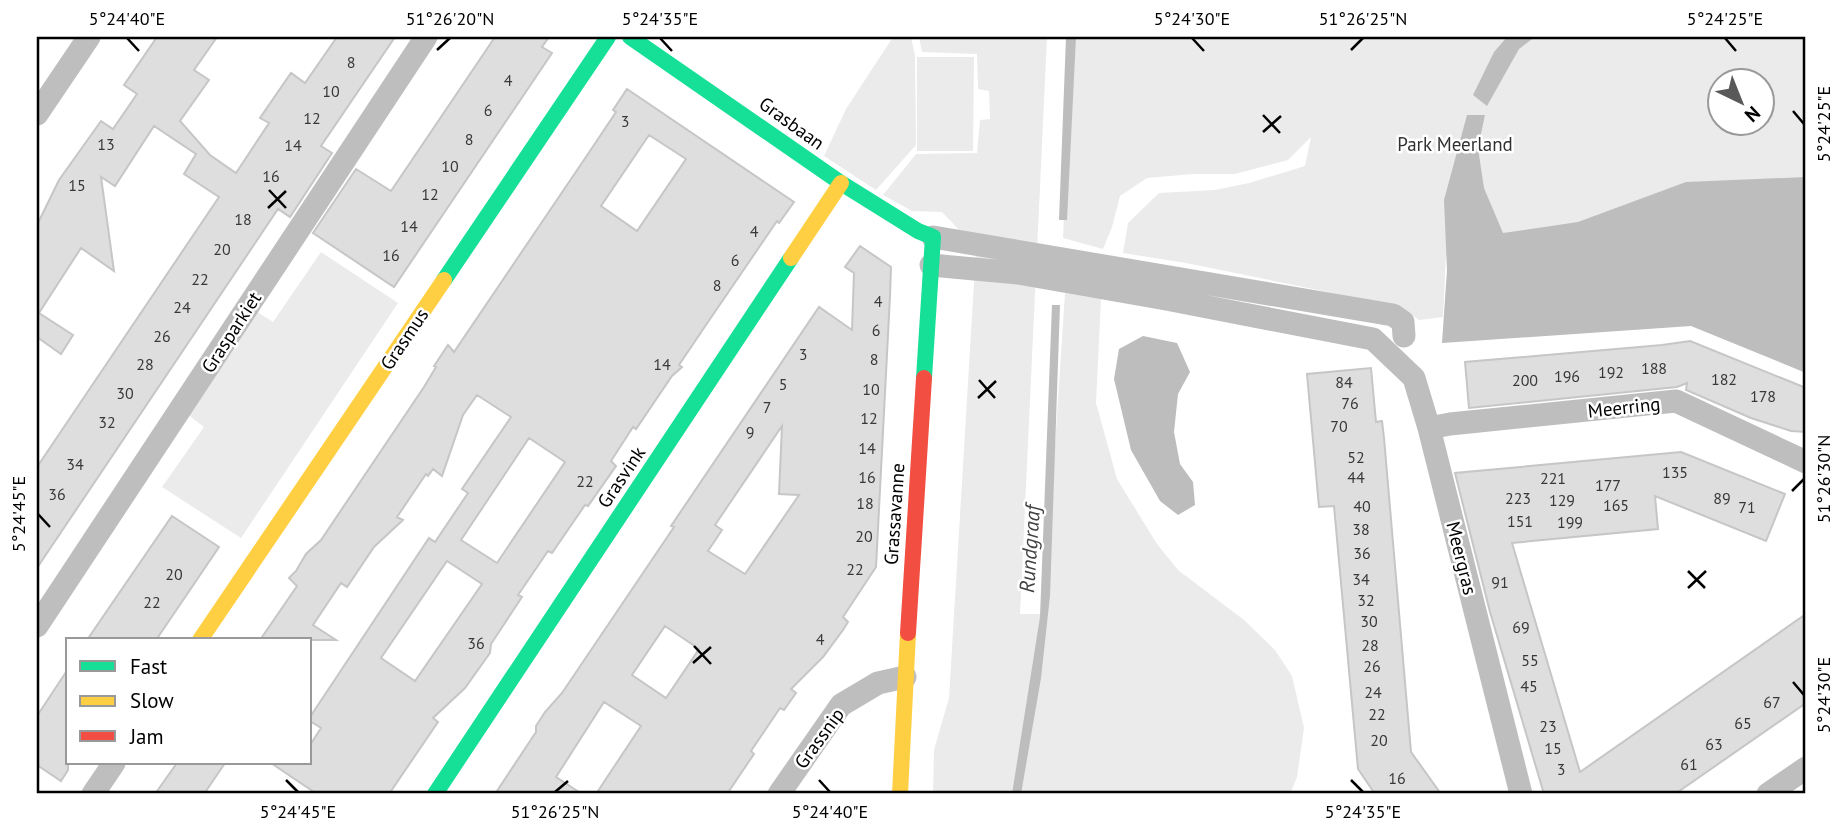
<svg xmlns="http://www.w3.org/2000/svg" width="1843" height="831" font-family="'PT Sans',sans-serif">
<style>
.green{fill:#ebebeb;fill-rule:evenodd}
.water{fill:#bdbdbd}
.building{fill:#dedede;stroke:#c6c6c6;stroke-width:2;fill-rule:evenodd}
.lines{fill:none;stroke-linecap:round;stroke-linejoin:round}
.street{stroke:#bebebe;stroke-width:23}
.fast{stroke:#16e098;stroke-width:16}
.slow{stroke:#ffcf43;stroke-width:16}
.jam{stroke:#f24e42;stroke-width:16}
.ticks{fill:none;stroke:#000;stroke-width:2.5}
.labels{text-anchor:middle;stroke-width:5;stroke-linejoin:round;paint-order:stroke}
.number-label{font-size:16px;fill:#383838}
.street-label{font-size:19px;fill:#000;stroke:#fff}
.park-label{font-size:19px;fill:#313131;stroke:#fff}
.water-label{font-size:21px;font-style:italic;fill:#424242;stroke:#fff}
.neatline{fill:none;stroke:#000;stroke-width:2.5}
.ticks-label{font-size:18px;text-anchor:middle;fill:#000}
</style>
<rect width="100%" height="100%" fill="#fff"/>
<path class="green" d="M893 37H911L915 56 916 145 876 190 824 156 846 109Z
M919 37H1047L1020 614H1044L1065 293 1101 299 1096 403 1117 479 1157 544 1178 570 1244 620 1275 650 1292 676 1304 728 1297 777 1290 794H933L934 750 949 698 977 233H962L942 212 912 211 883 195 916 154 977 153 980 120 990 119 989 91 978 89 977 54 922 52Z
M1072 37H1806V207L1446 256 1443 317 1419 320 1401 307 1186 263 1123 253 1128 223 1159 193 1215 190 1249 183 1305 166 1311 137 1288 160 1235 174H1194L1147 178 1120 196 1112 227 1103 249 1063 238ZM1720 80H1762V122H1720Z
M917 57H974L973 151H917Z
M321 252 398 303 241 538 162 487 204 427 187 414 256 311 273 322Z"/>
<path class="water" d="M1066 37H1076L1067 220H1059Z
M1507 37H1539L1532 39 1519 49 1487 106 1473 95 1494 52Z
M1467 115H1485L1478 148 1484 188 1503 233 1578 222 1686 182 1806 177V373L1691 326 1442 343 1447 270 1444 200Z
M1052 305H1060L1050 596 1041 678 1021 794H1012L1040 617Z
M1143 336 1177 343 1190 372 1178 394 1174 432 1180 464 1193 482 1195 505 1178 515 1160 501 1131 450 1114 379 1119 349Z"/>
<path class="building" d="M157 37H217L194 70 209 80 180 121 210 155 236 173 269 123 260 118 291 73 305 83 337 37H395L321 146 332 153 290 217 278 209 37 568V467L219 197 184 174 196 154 154 126 115 186 101 177 114 271 81 248 39 313 73 335 61 354 37 337V225L59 180 101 121 113 129 137 94 124 85Z
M495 37H549L542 47 552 53 394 287 313 233 356 169 391 191Z
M627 89 794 202 779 223 777 221 708 322 679 365 682 367 672 376 636 429 633 427 611 461 616 466 588 506 585 505 552 553 548 551 518 595 522 597 491 644 490 653 465 688 433 718 438 722 389 794H317L271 763H310V745L321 728 310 721V717L429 538 435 542 468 493 462 489 511 417 477 395 463 415 442 476 433 469 428 476 426 474 397 517 403 520 374 547 347 587 341 583 313 625 336 640H260L297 586 289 578 296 571 306 554 321 540 424 387 436 367 434 366 448 345 454 352 590 151 616 112 613 110ZM649 135 686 159 637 231 601 206ZM529 438 565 462 497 563 461 540ZM447 561 482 584 415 681 381 658Z
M860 246 891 267 890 296 876 567 843 617 848 622 843 630 823 657 791 689 796 693 784 710 780 708 751 751 754 754 727 794H596L641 726 604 702 556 777 582 794H495L536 732V726L545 712 562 693 674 527 671 526 819 307 852 330 854 273 845 267ZM782 426 779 494 799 495 745 574 708 551 722 530 715 525ZM665 626 699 649 666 698 632 675Z
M1690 341 1806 388V432L1791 431 1751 418 1686 390 1687 383 1677 387 1469 408 1465 362 1662 345Z
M1371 368 1376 422 1382 421 1384 438 1411 752 1441 794H1375L1358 769 1334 506 1319 507 1307 374Z
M1681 452 1785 494 1766 541 1655 496 1658 529 1512 543 1580 772 1806 614V703L1675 794H1544L1490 612 1455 473Z
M172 516 219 547 156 640H87Z
M68 669V770L61 781 37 765V716Z
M177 763H225L204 794H155Z"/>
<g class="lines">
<path class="street" d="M37 114 89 37
M933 237 1393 315 1403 322 1404 336
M931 265 1018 273 1166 299 1373 339 1414 378 1429 428 1521 794
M1429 428 1450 424 1676 401 1806 462
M37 626 426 37
M93 794 114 763
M779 794 841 705 878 683 905 677
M1768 794 1806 768"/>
<path class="fast" d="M630 37 841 183 918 231 933 237 924 378
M444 280 608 37
M435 794 791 258"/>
<path class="slow" d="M791 258 841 183
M200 640 444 280
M900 794 908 633"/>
<path class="jam" d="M908 633 924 378"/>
</g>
<path class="ticks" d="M127 38 139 51M660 38 672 51M1192 38 1204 51M1725 38 1736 51M437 50 450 38M1351 50 1363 38M1793 111 1804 124M1263 115 1280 133M1263 132 1281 116M269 190 286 208M268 208 286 191M979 380 995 398M978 398 996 381M1792 491 1804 479M38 514 50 527M1688 571 1705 588M1688 588 1706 571M694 646 711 664M693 663 711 647M1793 682 1804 695M286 780 298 792M819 780 830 792M1351 780 1363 792M555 792 568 781"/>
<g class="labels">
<g class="number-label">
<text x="351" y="68">8</text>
<text x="508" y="86">4</text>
<text x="331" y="97">10</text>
<text x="488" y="116">6</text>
<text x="312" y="124">12</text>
<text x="625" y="127">3</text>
<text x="469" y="145">8</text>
<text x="106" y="150">13</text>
<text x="293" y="151">14</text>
<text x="450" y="172">10</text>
<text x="271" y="182">16</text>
<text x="77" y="191">15</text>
<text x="430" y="200">12</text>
<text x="243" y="225">18</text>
<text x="409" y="232">14</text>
<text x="754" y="237">4</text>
<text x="222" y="255">20</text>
<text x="391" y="261">16</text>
<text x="735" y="266">6</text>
<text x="200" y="285">22</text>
<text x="717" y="291">8</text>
<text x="878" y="307">4</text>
<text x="182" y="313">24</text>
<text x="876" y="336">6</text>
<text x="162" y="342">26</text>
<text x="803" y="360">3</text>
<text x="874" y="365">8</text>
<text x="145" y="370">28</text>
<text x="662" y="370">14</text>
<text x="1654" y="374">188</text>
<text x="1611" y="378">192</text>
<text x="1567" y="382">196</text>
<text x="1724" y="385">182</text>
<text x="1525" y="386">200</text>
<text x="1344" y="388">84</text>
<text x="783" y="390">5</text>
<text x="871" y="395">10</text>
<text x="125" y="399">30</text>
<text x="1763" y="402">178</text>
<text x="1350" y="409">76</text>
<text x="767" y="413">7</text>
<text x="869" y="424">12</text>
<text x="107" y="428">32</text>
<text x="1339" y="432">70</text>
<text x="750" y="438">9</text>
<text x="867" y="454">14</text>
<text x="1356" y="463">52</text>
<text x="75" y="470">34</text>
<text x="1675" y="478">135</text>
<text x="867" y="483">16</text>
<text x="1356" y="483">44</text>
<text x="1553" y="484">221</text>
<text x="585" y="487">22</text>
<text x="1608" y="491">177</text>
<text x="57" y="500">36</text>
<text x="1518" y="504">223</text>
<text x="1722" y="504">89</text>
<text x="1562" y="506">129</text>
<text x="865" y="509">18</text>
<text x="1616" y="511">165</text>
<text x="1362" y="512">40</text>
<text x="1747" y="513">71</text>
<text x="1520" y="527">151</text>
<text x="1570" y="528">199</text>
<text x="1361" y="535">38</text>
<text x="864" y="542">20</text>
<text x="1362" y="559">36</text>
<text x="855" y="575">22</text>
<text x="174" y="580">20</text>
<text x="1361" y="585">34</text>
<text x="1500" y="588">91</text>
<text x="1366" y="606">32</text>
<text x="152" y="608">22</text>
<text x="1369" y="627">30</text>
<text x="1521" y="633">69</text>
<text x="820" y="645">4</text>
<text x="476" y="649">36</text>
<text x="1370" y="651">28</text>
<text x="1530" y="666">55</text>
<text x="1372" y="672">26</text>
<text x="1529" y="692">45</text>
<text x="1373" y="698">24</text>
<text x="1772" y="708">67</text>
<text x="1377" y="720">22</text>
<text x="1743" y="729">65</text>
<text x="1548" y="732">23</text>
<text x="1379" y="746">20</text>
<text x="1714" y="750">63</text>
<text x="1553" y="754">15</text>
<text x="1689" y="770">61</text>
<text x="1561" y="775">3</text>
<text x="1397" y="784">16</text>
</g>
<g class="street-label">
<text transform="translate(792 123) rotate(36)" y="7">Grasbaan</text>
<text transform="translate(231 332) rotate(-57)" y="7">Grasparkiet</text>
<text transform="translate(404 339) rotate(-56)" y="7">Grasmus</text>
<text transform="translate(1624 407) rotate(-6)" y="7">Meerring</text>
<text transform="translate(621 477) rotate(-56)" y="7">Grasvink</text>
<text transform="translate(894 514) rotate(-86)" y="7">Grassavanne</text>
<text transform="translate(1462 558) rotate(76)" y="7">Meergras</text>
<text transform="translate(819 738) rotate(-54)" y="7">Grassnip</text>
</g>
<g class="park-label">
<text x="1455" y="151">Park Meerland</text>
</g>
<g class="water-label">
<text transform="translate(1030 549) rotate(-86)" y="7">Rundgraaf</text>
</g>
</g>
<rect width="1843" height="831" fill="none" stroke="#ffffff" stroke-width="77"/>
<rect x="66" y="638" width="245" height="126" fill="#ffffff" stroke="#999999" stroke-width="2"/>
<rect x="80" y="661" width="35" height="10" fill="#16e098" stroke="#999999" stroke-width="2"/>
<text x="130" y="674" font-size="21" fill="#000000">Fast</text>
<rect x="80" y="696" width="35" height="10" fill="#ffcf43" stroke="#999999" stroke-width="2"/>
<text x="130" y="708" font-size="21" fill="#000000">Slow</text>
<rect x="80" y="731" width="35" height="10" fill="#f24e42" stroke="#999999" stroke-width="2"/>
<text x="130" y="744" font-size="21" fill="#000000">Jam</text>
<g transform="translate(1741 102) rotate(137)"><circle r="33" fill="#ffffff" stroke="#999999" stroke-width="2"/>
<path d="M0-5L12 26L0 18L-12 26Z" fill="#595959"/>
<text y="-10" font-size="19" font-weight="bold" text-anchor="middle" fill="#000000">N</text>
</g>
<rect x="38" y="38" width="1766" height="754" class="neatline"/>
<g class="ticks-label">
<text x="127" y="25">5°24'40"E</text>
<text x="450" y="25">51°26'20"N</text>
<text x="660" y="25">5°24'35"E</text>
<text x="1192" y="25">5°24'30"E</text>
<text x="1363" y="25">51°26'25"N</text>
<text x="1725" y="25">5°24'25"E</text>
<text transform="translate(1824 124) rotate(-90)" y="6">5°24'25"E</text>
<text transform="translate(1824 479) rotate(-90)" y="6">51°26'30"N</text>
<text transform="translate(19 514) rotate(-90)" y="6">5°24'45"E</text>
<text transform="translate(1824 695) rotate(-90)" y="6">5°24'30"E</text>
<text x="298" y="818">5°24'45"E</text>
<text x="555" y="818">51°26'25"N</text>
<text x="830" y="818">5°24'40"E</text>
<text x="1363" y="818">5°24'35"E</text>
</g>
</svg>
